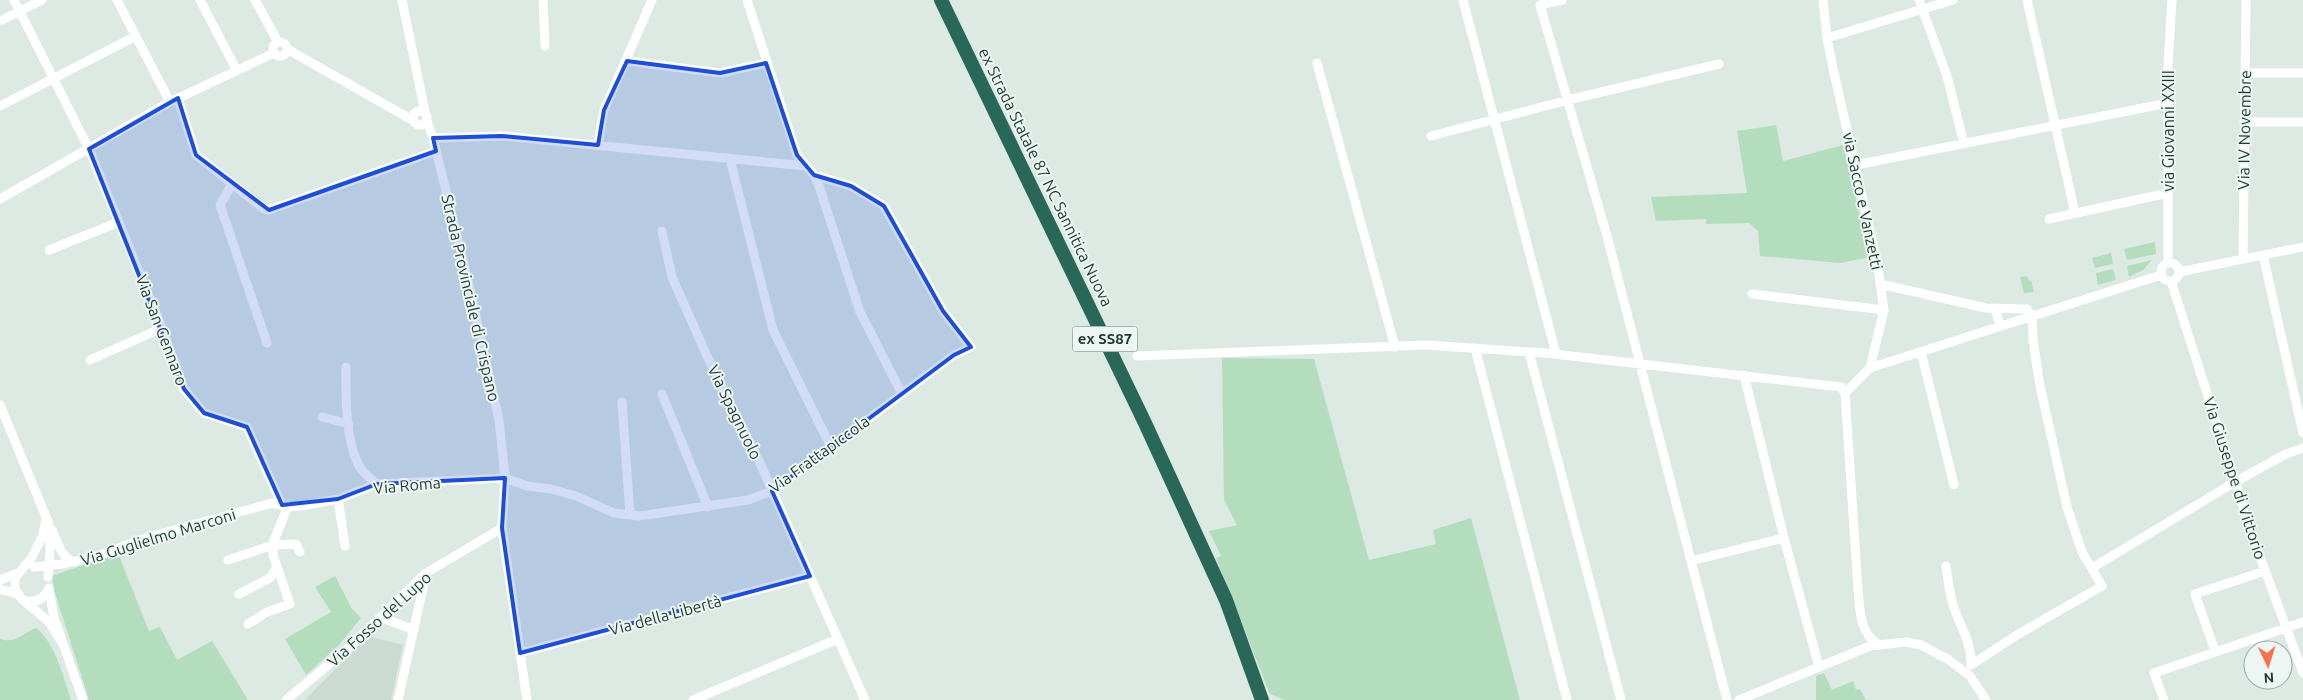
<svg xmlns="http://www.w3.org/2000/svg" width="2303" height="700" font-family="Ubuntu,sans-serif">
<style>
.built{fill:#cbdad3}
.green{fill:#b4ddbe}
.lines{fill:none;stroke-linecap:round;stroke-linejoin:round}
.minor{stroke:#fff;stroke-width:9}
.highway{stroke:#296758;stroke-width:14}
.marked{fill:#1d4ed8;fill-opacity:0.2;stroke:#1d4ed8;stroke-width:4;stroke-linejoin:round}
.labels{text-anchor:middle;stroke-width:4;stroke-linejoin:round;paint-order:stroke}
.shield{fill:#edf6f2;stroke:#5c726b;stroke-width:1}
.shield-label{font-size:15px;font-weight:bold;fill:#1e3a31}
.street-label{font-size:16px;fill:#1e3a31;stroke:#edf6f2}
</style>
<rect width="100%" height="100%" fill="#ddeae4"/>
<path class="built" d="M368 636 403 645 391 700H305Z"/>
<path class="green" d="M1776 125 1783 161 1843 145 1870 257 1840 263 1760 256 1758 231 1749 223 1706 224V219L1656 221 1651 197 1747 193 1737 131Z
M2155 242 2156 254 2127 260 2124 249Z
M2111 253 2113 264 2095 268 2092 258Z
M2152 260 2143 270 2129 277 2127 266Z
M2113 269 2116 280 2098 285 2096 273Z
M2027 276 2029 281 2031 280 2034 292 2024 293 2020 277Z
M1222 358 1314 359 1369 560 1436 544 1433 530 1471 518 1520 700H1285L1270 694 1216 558 1221 556 1209 531 1237 525 1224 500Z
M118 553 149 631 160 627 177 660 212 641 248 700H89L54 590 52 576Z
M335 576 352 609 361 618 339 645 306 675 285 639 331 612 315 587Z
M36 628C55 642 64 678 71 700H0V639C16 644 22 633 36 628Z
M1824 673 1832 690 1853 681 1856 690 1860 689 1866 700H1816V676Z"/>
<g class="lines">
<path class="minor" d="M14 0 89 149 162 328 184 389 204 413 247 427 282 505
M117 0 170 102
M200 0 236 69
M255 0 278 42
M402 0 425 112
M543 0 545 46
M747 0 797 155 806 166
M1463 0 1556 354
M1562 0 1540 5 1607 236 1727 700
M1823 0 1827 38 1834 73 1877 262 1884 310 1870 368 1845 393
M1919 0 1947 76 1964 144
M2027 0 2075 213
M0 21 42 0
M1827 38 1953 0
M273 49a7 7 0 1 1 14 0a7 7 0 1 1-14 0Z
M287 49 414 121
M627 61 720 73 766 63
M1317 63 1395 347
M2245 73H2303
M178 98 196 155 264 209 269 210 436 151
M0 106 136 36
M413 118a7 7 0 1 1 14 0a7 7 0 1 1-14 0Z
M427 121 433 138 469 285 499 420 505 478 502 528 527 700
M2244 122H2303
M1431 136 1568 100 1719 64
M433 138 502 136 806 166 814 175 819 186 860 312 902 394
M598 145 604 110 652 0
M730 159 773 330 831 447
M1856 165 2168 103
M232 184 220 205 267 343
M0 199 170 102 274 53
M2049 219 2168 193
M662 231 672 277 707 356 760 463 865 700
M49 250 119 222
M2263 255 2303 433
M2243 259 2246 0
M2161 272a9 9 0 1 1 18 0a9 9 0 1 1-18 0Z
M2168 263V65L2172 0
M2179 272 2303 247
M2171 281 2256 546 2303 673
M1880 284 1986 308 2027 309 2032 316 2033 339 2039 381 2067 507 2082 552 2102 586 2017 635 1971 665
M1752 294 1884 310
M1995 308 2000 326
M1475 348 1567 700
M1529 352 1621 700
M1921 352 1954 485
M1137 356 1426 345 1545 353 1841 387 1845 393 1858 589C1860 608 1859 633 1878 644
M90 360 162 328
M346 367C346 398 345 436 358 464 362 473 370 478 377 484
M1870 368 2161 275
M1744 375 1784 538 1819 667
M662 394 708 507
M622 402 630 515
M0 405 49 524 50 551 48 577
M322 417 349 424
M338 499 345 546
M46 518 43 535 32 557 15 578V589L21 598 49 622 63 644
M52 530C58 543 61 558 75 562
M228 560 273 545 296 544 300 552
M1691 561 1784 538
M1946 566C1948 579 1949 592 1953 605 1960 627 1972 642 1971 665
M34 567 63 564 100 555 149 537 272 503 290 507 307 505 338 499 377 484 505 478 527 486 551 489 576 496 614 513 639 516 748 500 772 491 954 355 971 347 943 311 884 206 851 186 814 175
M2092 568 2235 482 2286 454 2303 448
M0 580 18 573
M49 588 54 618 83 700
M0 589 17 594
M239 594 270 578 276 569
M26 601C38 603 45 598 49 588
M380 617 414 630
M248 624 267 612 290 604 273 555V543L288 506
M2215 651 2195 594 2265 571
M520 653 810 576
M286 700 346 650 426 573 502 528
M398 700 426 574
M693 700 838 639
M1739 700 1870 646 1906 642 1921 645 1949 660 1970 676 1986 700
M2164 700 2154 673 2303 622"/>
<path class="highway" d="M941 0 1145 423 1226 600 1262 700"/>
</g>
<path class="marked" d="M627 61 720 73 766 63 797 155 814 175 851 186 884 206 943 311 971 347 954 355 772 491 810 576 520 653 502 528 505 478 377 484 338 499 282 505 247 427 204 413 184 389 89 149 178 98 196 155 269 210 436 151 433 138 502 136 598 145 604 110Z"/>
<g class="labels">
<rect class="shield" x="1072.5" y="326.5" width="65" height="25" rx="4"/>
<g class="shield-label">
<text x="1105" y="344">ex SS87</text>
</g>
<g class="street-label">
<text transform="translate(2244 130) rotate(-89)" y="6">Via IV Novembre</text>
<text transform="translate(2168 131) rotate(-90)" y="6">via Giovanni XXIII</text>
<text transform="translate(1046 177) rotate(64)" y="6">ex Strada Statale 87 NC Sannitica Nuova</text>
<text transform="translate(1863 201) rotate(78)" y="6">via Sacco e Vanzetti</text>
<text transform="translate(471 298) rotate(77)" y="6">Strada Provinciale di Crispano</text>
<text transform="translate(162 330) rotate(69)" y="6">Via San Gennaro</text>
<text transform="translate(735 412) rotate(64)" y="6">Via Spagnuolo</text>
<text transform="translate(819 454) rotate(-36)" y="6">Via Frattapiccola</text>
<text transform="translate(2235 478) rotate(72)" y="6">Via Giuseppe di Vittorio</text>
<text transform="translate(407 485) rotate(-5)" y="6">Via Roma</text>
<text transform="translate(158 537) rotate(-17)" y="6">Via Guglielmo Marconi</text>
<text transform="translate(665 615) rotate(-15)" y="6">Via della Libertà</text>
<text transform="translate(379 619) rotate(-42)" y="6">Via Fosso del Lupo</text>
</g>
</g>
<g transform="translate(2268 665) rotate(176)"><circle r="24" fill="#edf6f2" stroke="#9aaba5"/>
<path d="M0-4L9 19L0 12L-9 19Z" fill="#f8724c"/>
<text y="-8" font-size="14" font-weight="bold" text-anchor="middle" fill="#1e3a31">N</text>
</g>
</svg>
